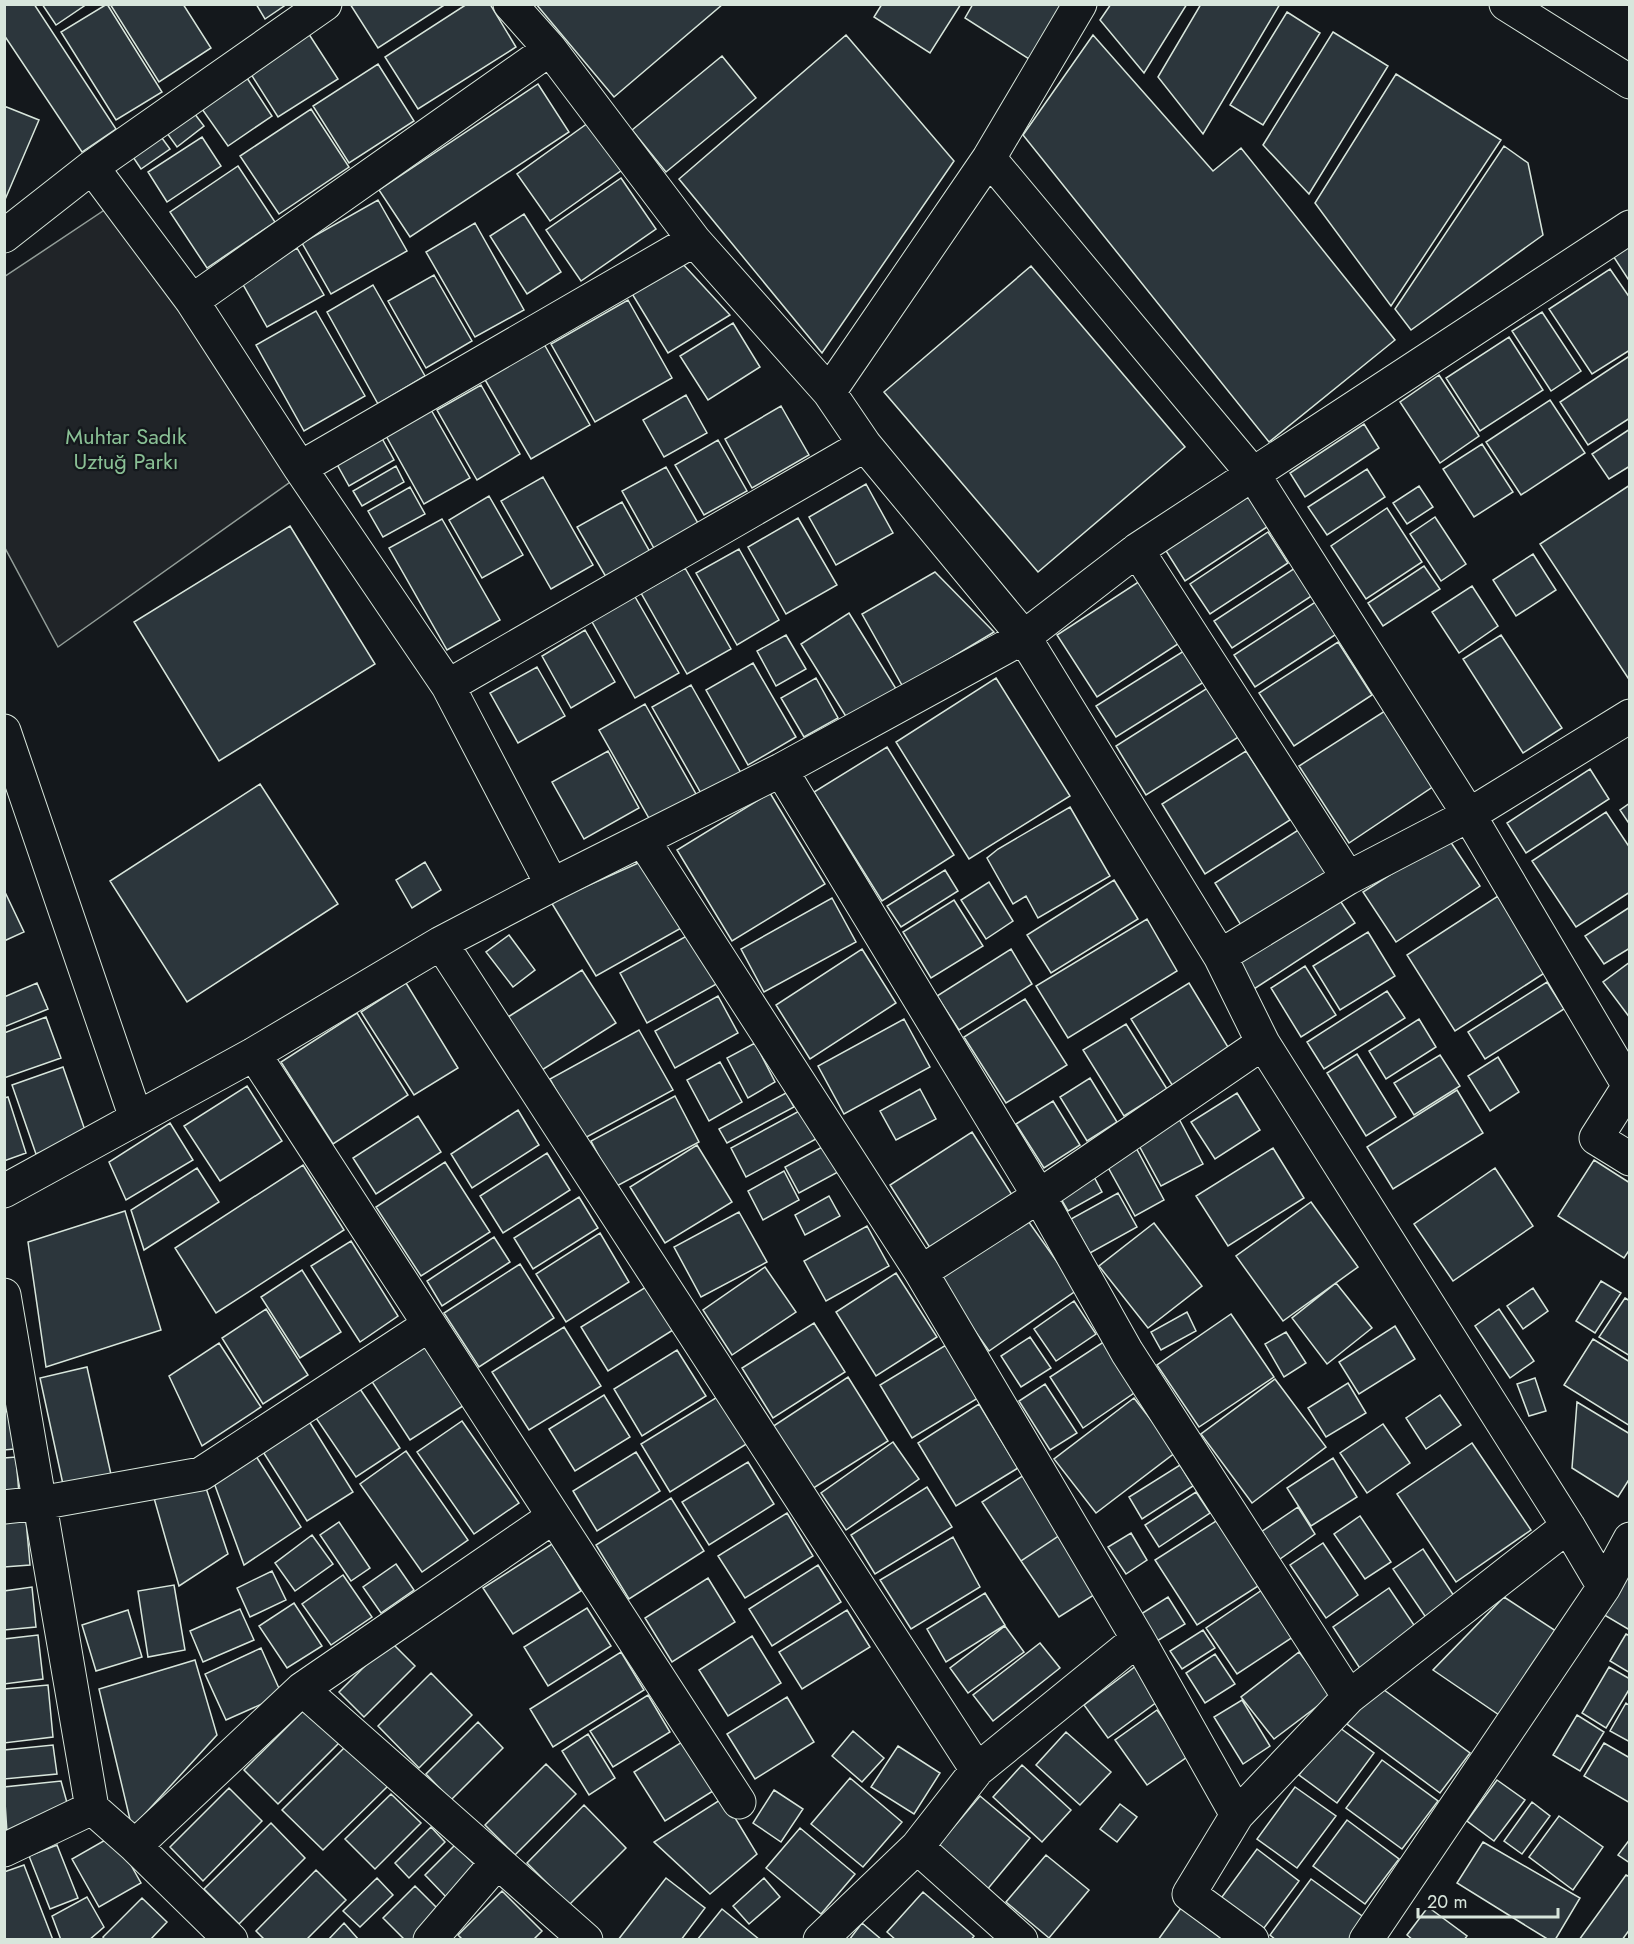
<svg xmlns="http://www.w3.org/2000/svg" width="1634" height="1944" font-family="Jost,sans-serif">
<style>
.green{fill:#202428;stroke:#939e99;stroke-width:1.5}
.building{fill:#2c363c;stroke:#d8e6dc;stroke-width:1.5}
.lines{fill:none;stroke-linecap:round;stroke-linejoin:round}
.minor-casing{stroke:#d8e6dc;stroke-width:35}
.highway-casing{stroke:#d8e6dc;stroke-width:35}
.minor{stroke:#14181c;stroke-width:33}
.highway{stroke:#14181c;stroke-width:33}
.labels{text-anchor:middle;stroke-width:4.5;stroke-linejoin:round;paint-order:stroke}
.park-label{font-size:22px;fill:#8ac095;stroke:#14181c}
</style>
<rect width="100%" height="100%" fill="#14181c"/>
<path class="green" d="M109 207 293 480 58 647 5 548 4 277Z"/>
<path class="building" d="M4 4H34L116 129 82 152 4 35Z
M42 4H87L56 25Z
M107 4 162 92 116 120 61 32Z
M110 4H183L211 48 159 82Z
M256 4H287L265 19Z
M350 4H446L378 48Z
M467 4H490L516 47 418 109 385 57Z
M536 4H723L614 97Z
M882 4H961L930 53 874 17Z
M973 4H1063L1029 59 965 18Z
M1111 4H1187L1144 73 1100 20Z
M1201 4H1280L1203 134 1158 77Z
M1287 12 1320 33 1263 125 1230 105Z
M303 25 338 79 278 117 244 63Z
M1333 32 1388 66 1309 194 1263 145Z
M846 35 954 161 822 353 679 179Z
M1093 35 1213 171 1241 148 1395 340 1269 442 1023 135Z
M722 56 756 98 666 172 632 130Z
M378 64 414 121 349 163 313 106Z
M1396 74 1501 140 1391 306 1315 203Z
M247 78 272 116 228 146 202 109Z
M538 84 569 132 410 237 379 190Z
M4 106 39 120 4 202Z
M191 109 204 126 177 147 164 129Z
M311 109 349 167 279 214 240 156Z
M588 123 622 170 550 221 517 174Z
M159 134 170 149 141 169 131 154Z
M202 137 221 166 167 202 148 172Z
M1504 146 1528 163 1543 235 1411 330 1395 309Z
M238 166 275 222 207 268 170 212Z
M621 178 656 229 581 281 546 230Z
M378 200 407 251 331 294 302 243Z
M524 214 561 272 527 294 490 236Z
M475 223 524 310 475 337 426 252Z
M1630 233V282L1608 248Z
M297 248 324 295 267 327 241 281Z
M681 262 730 315 668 353 631 292Z
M1031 266 1185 447 1038 572 884 392Z
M1610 269 1630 298V350L1592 374 1549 309Z
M434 275 472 341 426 368 388 301Z
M373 285 425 376 378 404 327 312Z
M628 300 672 378 595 422 551 344Z
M316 311 365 396 304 431 256 345Z
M1542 312 1581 371 1551 391 1512 331Z
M733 323 760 367 708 400 680 356Z
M1509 337 1543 390 1480 431 1446 378Z
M544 344 590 425 531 459 484 378Z
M1628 357 1630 359V418L1588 445 1560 402Z
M1439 375 1479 436 1440 463 1400 402Z
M481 385 520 454 477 480 437 410Z
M686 395 707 433 664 457 643 420Z
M1550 400 1585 453 1521 495 1486 442Z
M781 406 809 455 752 488 725 439Z
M430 408 470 478 424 504 385 434Z
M1364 424 1379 448 1305 497 1290 473Z
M1630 429V466L1609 479 1592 454Z
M379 433 394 460 349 486 334 459Z
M718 440 747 491 704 515 675 465Z
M1482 444 1513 492 1474 517 1443 469Z
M396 466 404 482 362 506 353 491Z
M666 467 699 525 655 550 622 491Z
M1367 469 1385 497 1327 535 1308 507Z
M543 477 593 565 551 589 501 501Z
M866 484 893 533 836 565 809 517Z
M1630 485V681L1540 544Z
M1419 486 1433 507 1407 524 1393 503Z
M410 487 425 514 383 537 368 511Z
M1248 491 1270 525 1185 581 1163 546Z
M489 496 523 555 482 578 449 520Z
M622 502 650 552 606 577 577 527Z
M1387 508 1422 562 1366 599 1331 546Z
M1435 517 1466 564 1441 581 1410 534Z
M798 518 837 585 786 614 748 547Z
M442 519 500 620 447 650 389 548Z
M290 526 375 664 219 761 134 622Z
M1268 532 1288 563 1210 614 1190 584Z
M739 549 779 620 737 645 696 573Z
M1533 554 1556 590 1516 616 1493 580Z
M1424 566 1440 589 1383 626 1368 603Z
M685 568 731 649 687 674 641 593Z
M1295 568 1313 595 1232 648 1214 621Z
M935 572 994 632 903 687 862 614Z
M1143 579 1184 640 1097 697 1057 635Z
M1472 586 1498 626 1459 653 1432 612Z
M634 595 679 673 635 698 591 620Z
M1317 601 1338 633 1255 687 1234 655Z
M849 613 898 692 850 723 801 644Z
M585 630 615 682 571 708 542 656Z
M786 635 806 669 776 686 757 651Z
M1501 635 1562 728 1523 753 1463 659Z
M1338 642 1372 695 1294 746 1259 693Z
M1187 649 1207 680 1116 737 1096 706Z
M753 663 796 737 748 765 706 690Z
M537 667 565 716 518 743 490 693Z
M816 678 838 718 804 737 781 698Z
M996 678 1070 796 969 859 896 742Z
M1217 682 1248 731 1146 795 1116 746Z
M691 685 741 773 702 795 652 707Z
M645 704 696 794 650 820 599 730Z
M1388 709 1437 784 1349 843 1299 766Z
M887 747 954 855 882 901 814 792Z
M608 751 639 808 584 839 552 782Z
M1246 751 1290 820 1205 874 1162 804Z
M1590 769 1609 799 1526 853 1507 823Z
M260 784 338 904 187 1002 110 881Z
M770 793 825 884 732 941 677 850Z
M1630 803V825L1620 810Z
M1070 807 1110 876 1038 918 1026 896 1013 904 987 858 998 849Z
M1606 812 1630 848V892L1576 927 1532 861Z
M1303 827 1333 875 1244 930 1215 883Z
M1448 838 1480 886 1396 942 1363 892Z
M645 860 683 927 596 976 551 902Z
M425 862 441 890 412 908 396 880Z
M945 870 958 891 901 927 887 906Z
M1114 880 1138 919 1051 973 1027 935Z
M989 882 1013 921 986 939 961 900Z
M4 890 24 932 4 941Z
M1335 893 1355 923 1254 989 1235 958Z
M1498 896 1546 972 1455 1031 1407 955Z
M832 898 856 942 764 992 741 949Z
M954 900 983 946 931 978 903 932Z
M1630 907V948L1604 964 1585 936Z
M1147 919 1177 971 1068 1038 1036 986Z
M1368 932 1395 976 1340 1010 1313 966Z
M692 933 720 982 647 1023 620 973Z
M509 935 535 970 513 987 486 952Z
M862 949 896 1003 810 1059 776 1005Z
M1011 949 1032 984 959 1030 937 996Z
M1630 962V1018L1603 982Z
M1305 966 1336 1015 1301 1037 1271 988Z
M582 970 616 1023 542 1070 508 1017Z
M1547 982 1564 1009 1485 1059 1468 1032Z
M37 983 48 1009 4 1027V997Z
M406 983 458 1068 414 1095 361 1012Z
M1189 983 1231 1052 1174 1088 1131 1019Z
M1387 991 1405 1018 1324 1069 1307 1042Z
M718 996 738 1033 675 1068 655 1031Z
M1025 999 1067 1065 1006 1103 964 1037Z
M357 1013 408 1095 333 1144 281 1062Z
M46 1017 61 1058 4 1078V1033Z
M904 1019 930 1067 844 1114 818 1066Z
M1419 1019 1436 1047 1386 1079 1369 1051Z
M1126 1024 1167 1089 1124 1116 1083 1050Z
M639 1030 673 1090 583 1139 550 1079Z
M755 1043 775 1082 748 1098 727 1058Z
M1357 1054 1396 1117 1366 1136 1327 1073Z
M1440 1055 1460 1086 1414 1115 1394 1083Z
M1498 1057 1519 1092 1490 1111 1468 1076Z
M720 1062 742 1102 709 1121 687 1080Z
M63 1067 87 1136 36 1154 12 1085Z
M1090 1078 1117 1122 1087 1141 1060 1097Z
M247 1086 282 1141 220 1181 184 1126Z
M920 1089 936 1119 896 1140 880 1111Z
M1457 1090 1483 1133 1393 1189 1367 1147Z
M786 1093 794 1107 727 1143 719 1129Z
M1237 1093 1260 1130 1215 1159 1191 1122Z
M675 1096 699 1142 615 1187 591 1141Z
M8 1097 26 1153 4 1161V1098Z
M1053 1101 1080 1145 1044 1168 1016 1124Z
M518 1110 539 1145 472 1188 451 1154Z
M801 1110 816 1139 746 1177 731 1148Z
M418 1116 441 1152 376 1194 353 1158Z
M1178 1117 1203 1164 1161 1186 1136 1140Z
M170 1123 193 1160 126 1200 109 1162Z
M972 1132 1014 1198 932 1251 890 1185Z
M1134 1144 1164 1200 1135 1216 1104 1160Z
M697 1145 732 1202 665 1243 630 1187Z
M824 1146 838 1172 799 1193 785 1167Z
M1273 1148 1304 1198 1228 1246 1196 1196Z
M547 1153 570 1190 503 1233 480 1196Z
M1594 1160 1630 1183V1249L1624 1258 1558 1216Z
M445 1162 490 1232 421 1276 376 1207Z
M303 1165 344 1230 216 1313 175 1248Z
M197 1168 219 1202 144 1250 131 1210Z
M1495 1168 1533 1226 1453 1281 1414 1224Z
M784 1171 799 1200 763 1220 748 1191Z
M1092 1173 1102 1192 1068 1211 1057 1192Z
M1118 1193 1137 1227 1090 1253 1071 1219Z
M829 1196 840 1216 805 1235 795 1215Z
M579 1197 598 1228 533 1269 514 1238Z
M1311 1202 1358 1267 1283 1321 1236 1256Z
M125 1211 161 1330 46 1367 28 1242Z
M739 1212 767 1262 701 1297 674 1247Z
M1026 1218 1077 1290 989 1351 939 1280Z
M1154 1223 1202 1286 1148 1328 1099 1266Z
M867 1226 889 1266 826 1301 804 1261Z
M600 1233 629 1282 566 1322 536 1274Z
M494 1237 510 1262 442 1306 427 1281Z
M351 1241 398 1316 360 1342 311 1266Z
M520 1264 554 1318 479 1367 444 1313Z
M765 1267 796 1312 732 1355 703 1310Z
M302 1270 341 1332 300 1358 261 1297Z
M896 1273 937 1337 876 1376 836 1312Z
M1601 1281 1621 1293 1595 1333 1576 1321Z
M1336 1283 1372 1328 1327 1364 1292 1318Z
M646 1287 673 1330 608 1371 581 1327Z
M1533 1288 1548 1311 1523 1329 1507 1306Z
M1625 1298 1630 1301V1356L1599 1337Z
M1074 1301 1096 1334 1056 1361 1034 1329Z
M266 1309 308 1375 263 1404 222 1338Z
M1499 1309 1534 1361 1510 1378 1475 1326Z
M1187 1312 1196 1331 1161 1350 1151 1332Z
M1231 1314 1274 1377 1199 1427 1157 1365Z
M814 1323 845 1372 773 1418 742 1368Z
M1395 1326 1415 1359 1359 1394 1339 1362Z
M564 1327 601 1386 529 1430 492 1372Z
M1286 1332 1306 1363 1284 1377 1265 1344Z
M1030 1337 1051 1368 1021 1387 1001 1356Z
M1593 1339 1630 1362V1426L1564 1385Z
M425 1341 466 1404 410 1440 369 1377Z
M1105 1341 1137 1391 1083 1428 1050 1377Z
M219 1343 261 1407 202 1446 169 1376Z
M946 1345 978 1398 912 1438 880 1385Z
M677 1350 706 1396 642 1436 614 1389Z
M87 1367 112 1479 64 1489 40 1378Z
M848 1377 888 1441 812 1489 772 1427Z
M1535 1378 1546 1411 1529 1416 1517 1384Z
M1275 1379 1326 1447 1252 1503 1201 1434Z
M1348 1383 1366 1413 1326 1437 1308 1408Z
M1045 1384 1077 1433 1050 1450 1019 1401Z
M358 1386 400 1448 356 1477 314 1415Z
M604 1395 630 1437 575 1471 549 1429Z
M1440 1395 1461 1425 1426 1449 1406 1418Z
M719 1396 748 1443 670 1492 641 1444Z
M1134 1398 1176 1452 1096 1513 1054 1459Z
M1577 1402 1630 1434V1478L1618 1497 1572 1468Z
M979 1404 1018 1468 956 1506 918 1443Z
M11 1411 14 1449 4 1450V1412Z
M307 1418 353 1492 307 1521 260 1447Z
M462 1421 519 1503 474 1534 417 1452Z
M1383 1424 1410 1463 1367 1493 1340 1453Z
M893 1442 919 1479 846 1530 821 1493Z
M1472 1443 1531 1530 1456 1582 1397 1494Z
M406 1451 468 1540 422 1572 360 1484Z
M636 1452 660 1491 597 1531 573 1491Z
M254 1453 301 1527 244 1565 213 1480Z
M16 1457 19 1494 4 1496V1458Z
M1333 1458 1357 1497 1311 1526 1287 1488Z
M748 1462 774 1504 709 1545 682 1502Z
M1180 1465 1193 1486 1142 1519 1129 1497Z
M1024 1475 1063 1533 1021 1561 982 1502Z
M204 1482 228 1554 179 1586 154 1498Z
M927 1487 952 1527 875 1574 851 1535Z
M1196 1492 1210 1513 1159 1547 1145 1525Z
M671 1498 704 1551 629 1599 596 1545Z
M1298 1507 1315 1534 1280 1559 1261 1532Z
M787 1513 813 1556 745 1598 718 1556Z
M1224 1516 1266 1581 1197 1625 1155 1560Z
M1360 1516 1391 1562 1365 1579 1334 1534Z
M26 1520 30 1565 4 1567V1523Z
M339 1522 370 1568 351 1581 320 1535Z
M1063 1533 1097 1593 1059 1617 1021 1561Z
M1131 1533 1147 1560 1126 1574 1108 1547Z
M312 1535 333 1564 295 1591 275 1563Z
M953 1537 980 1587 911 1629 880 1580Z
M1323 1543 1358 1595 1326 1618 1290 1565Z
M552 1544 581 1591 513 1634 483 1588Z
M1423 1549 1458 1602 1429 1622 1393 1569Z
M396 1564 414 1590 381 1613 363 1587Z
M818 1565 841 1602 772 1646 749 1609Z
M1630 1565V1626L1628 1629 1601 1613Z
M272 1571 286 1600 250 1617 237 1588Z
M343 1575 372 1617 331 1645 302 1604Z
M708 1578 735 1622 672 1662 645 1618Z
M174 1585 185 1650 148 1657 138 1591Z
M1268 1586 1299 1633 1237 1674 1206 1628Z
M32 1587 36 1627 4 1630V1591Z
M1389 1588 1418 1631 1361 1670 1333 1627Z
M985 1593 1005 1625 946 1662 927 1629Z
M1168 1597 1185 1624 1157 1641 1141 1614Z
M1504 1597 1562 1635 1505 1719 1433 1670Z
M294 1603 322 1646 287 1668 259 1626Z
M587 1608 611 1646 548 1686 524 1647Z
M240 1609 254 1640 203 1662 190 1631Z
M128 1610 142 1657 96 1671 82 1625Z
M847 1610 870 1647 802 1689 779 1652Z
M1005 1626 1024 1652 968 1693 950 1668Z
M1203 1630 1215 1648 1182 1669 1170 1651Z
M1626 1634 1630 1636V1673L1610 1661Z
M38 1635 43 1679 4 1684V1639Z
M752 1636 781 1683 728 1716 699 1670Z
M390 1641 415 1666 364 1717 339 1692Z
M1040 1643 1060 1668 993 1721 973 1695Z
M261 1648 282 1695 226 1720 205 1674Z
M621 1652 644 1690 553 1747 530 1709Z
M1299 1652 1332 1695 1274 1739 1241 1697Z
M1215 1654 1235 1684 1205 1703 1186 1673Z
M195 1660 217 1735 132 1828 99 1689Z
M1140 1663 1165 1696 1108 1738 1084 1705Z
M1609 1667 1630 1679V1688L1606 1728 1582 1713Z
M431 1673 472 1715 419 1768 378 1726Z
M1376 1684 1470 1753 1440 1793 1347 1724Z
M48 1685 53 1737 4 1743V1689Z
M648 1695 670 1732 613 1767 590 1731Z
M787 1697 814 1742 755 1779 727 1734Z
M1242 1700 1270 1746 1243 1764 1214 1717Z
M1626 1703 1630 1706V1742L1610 1731Z
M305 1709 339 1743 278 1804 244 1770Z
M1157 1710 1190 1755 1147 1785 1115 1740Z
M1577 1715 1604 1732 1580 1771 1553 1755Z
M478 1722 503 1748 451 1800 426 1774Z
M1336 1725 1374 1753 1337 1803 1299 1775Z
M853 1731 884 1758 862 1782 832 1756Z
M1066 1732 1111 1772 1080 1805 1036 1765Z
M588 1734 615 1778 589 1795 562 1751Z
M682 1742 713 1791 665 1821 634 1772Z
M1604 1743 1630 1758V1803L1584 1776Z
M53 1745 57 1774 4 1779V1750Z
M347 1745 388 1786 323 1850 282 1810Z
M898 1746 940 1773 914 1814 871 1787Z
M1382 1760 1438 1801 1402 1849 1346 1808Z
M546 1764 576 1794 515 1855 485 1825Z
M1022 1765 1071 1810 1042 1842 993 1797Z
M850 1778 902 1822 863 1867 811 1824Z
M1497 1780 1525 1800 1494 1841 1467 1821Z
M61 1781 69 1810 7 1833 4 1787Z
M1295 1787 1336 1816 1297 1868 1257 1839Z
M229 1788 262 1821 203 1881 170 1847Z
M774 1790 803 1809 781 1842 753 1823Z
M391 1794 421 1823 375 1869 345 1839Z
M980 1796 1030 1838 986 1891 936 1848Z
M723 1798 757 1854 710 1894 654 1842Z
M1532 1802 1550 1816 1522 1854 1504 1841Z
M1120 1804 1137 1817 1117 1842 1100 1829Z
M584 1805 626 1848 569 1905 527 1863Z
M1559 1816 1603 1847 1573 1890 1529 1857Z
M1347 1820 1399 1859 1365 1904 1313 1866Z
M271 1823 305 1858 239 1924 204 1889Z
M431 1827 445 1842 409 1878 395 1863Z
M800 1828 855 1874 821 1914 766 1868Z
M114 1835 141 1883 99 1907 72 1859Z
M1630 1839V1863L1618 1855Z
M1483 1842 1580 1898 1555 1940H1549L1457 1883Z
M57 1845 78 1898 50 1909 29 1856Z
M455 1845 479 1869 448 1899 425 1875Z
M1257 1849 1299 1881 1261 1932 1219 1901Z
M1046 1855 1089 1890 1049 1938 1006 1902Z
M24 1865 53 1940H4V1872Z
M316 1870 346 1900 306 1940H265L256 1931Z
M1626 1875 1630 1877V1929L1622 1940H1579Z
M377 1878 393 1895 360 1927 343 1911Z
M666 1878 705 1908 681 1940H618Z
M764 1878 780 1897 749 1924 733 1906Z
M1311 1879 1369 1921 1355 1940H1276L1270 1935Z
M415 1886 441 1912 413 1940H405L383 1918Z
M502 1891 542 1931 533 1940H463L458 1935Z
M923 1892 974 1936 971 1940H896L887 1932Z
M87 1897 104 1927 89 1940H61L52 1916Z
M142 1898 167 1922 150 1940H105L103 1937Z
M1428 1907 1467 1936 1464 1940H1413L1407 1935Z
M1181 1908 1223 1940H1158Z
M722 1909 760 1940H697Z
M344 1923 359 1940H328Z
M862 1923 882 1940H849Z"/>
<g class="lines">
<defs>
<path id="minor" d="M510 4 550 49 694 240 829 392 865 445 1024 637 1220 956
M989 158 1253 474 1469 815 1629 1086 1596 1138 1630 1159
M92 167 192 301 300 468 448 686 552 885
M4 236 92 167 325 4
M192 301 550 49
M829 392 989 158 1080 4
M300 468 694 240
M1137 550 1348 878
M448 686 865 445
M4 731 136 1118
M781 770 1039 1196 1127 1352 1349 1697
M643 840 921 1272 1138 1639 1237 1815 1189 1894 1252 1940
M441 943 977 1770
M254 1054 739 1802
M4 1191 254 1054 441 943 552 885 781 770 1024 637 1137 550 1630 227
M921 1272 1039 1196 1263 1043
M4 1295 92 1808
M4 1507 40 1503 201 1474 429 1325
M1604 1587 1568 1526 1263 1043 1220 956 1348 878 1469 815 1630 716
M302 1689 586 1940
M1237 1815 1349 1697 1568 1526
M135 1846 302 1689 553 1517
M917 1847 1021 1940
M4 1850 92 1808 135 1846 231 1940
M430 1940 497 1862
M820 1940 917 1847 977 1770 1138 1639
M1366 1940 1604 1587 1630 1539"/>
<path id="highway" d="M1506 4 1630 82"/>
</defs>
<use href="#minor" class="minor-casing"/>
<use href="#highway" class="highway-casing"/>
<use href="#minor" class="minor"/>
<use href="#highway" class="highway"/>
</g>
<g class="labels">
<g class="park-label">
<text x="126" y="444">Muhtar Sadık<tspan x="126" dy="25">Uztuğ Parkı</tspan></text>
</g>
</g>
<rect width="1634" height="1944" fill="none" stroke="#d8e6dc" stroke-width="12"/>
<path d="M1418 1908v9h140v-9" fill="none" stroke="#d8e6dc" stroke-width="3"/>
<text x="1427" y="1908" font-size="18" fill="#d8e6dc" stroke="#14181c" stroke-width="4.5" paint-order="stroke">20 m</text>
</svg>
